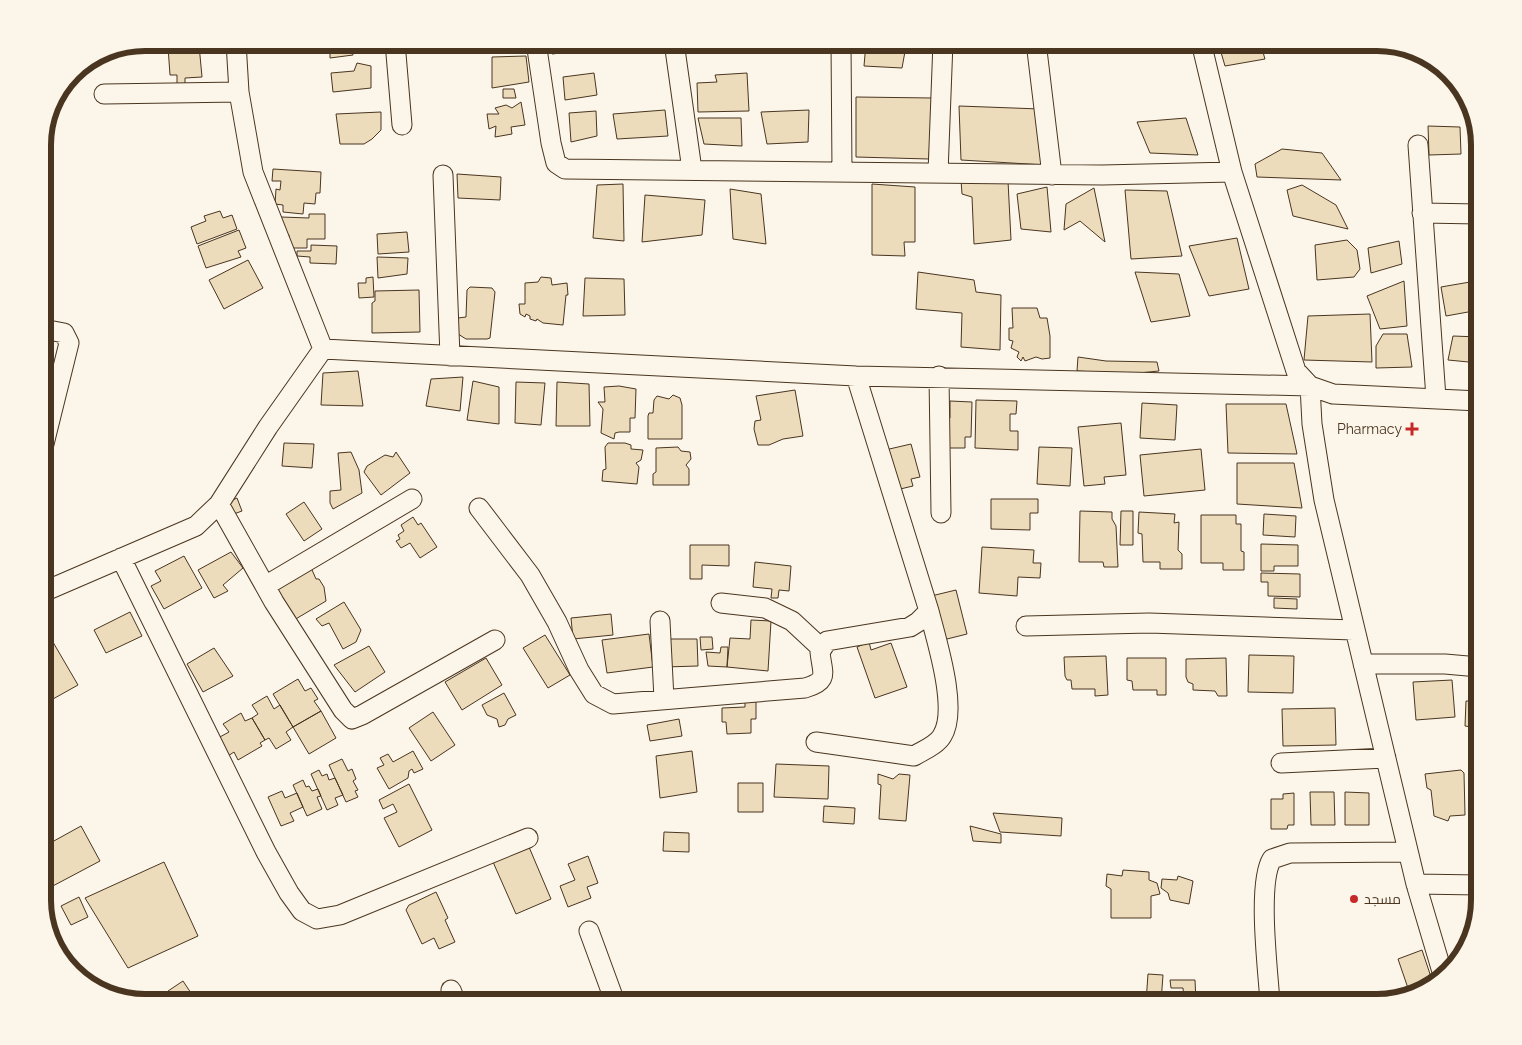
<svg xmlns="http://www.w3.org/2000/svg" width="1522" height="1045" font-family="Raleway,Cairo,sans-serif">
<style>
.building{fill:#ecdcbc;stroke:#4a3520}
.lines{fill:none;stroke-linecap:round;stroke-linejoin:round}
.minor-casing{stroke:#4a3520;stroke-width:21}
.minor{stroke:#fbf6e9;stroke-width:19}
.poi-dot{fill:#c62828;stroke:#fbf6e9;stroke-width:2}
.labels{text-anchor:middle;stroke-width:4;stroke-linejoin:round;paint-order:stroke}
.poi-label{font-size:14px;fill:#4a3520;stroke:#fbf6e9;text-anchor:end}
.rim{fill:none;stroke:#4a3520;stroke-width:6}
</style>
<rect width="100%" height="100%" fill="#fbf6e9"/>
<path class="building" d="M330 42H351L353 55 330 58Z
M490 42H512V45L491 46Z
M551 42H573L577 51 552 54Z
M609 42H641L610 50Z
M696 42H748L749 45 698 53Z
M1218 42H1260L1265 59 1225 66Z
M866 43 906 46 902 68 864 66Z
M199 45 202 77 185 78V85L177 86V75H170L168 47Z
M526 56 529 82 492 88V57Z
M357 63 371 66V88L333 92 331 73 354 71Z
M594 73 597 95 565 100 563 77Z
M747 73 749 111 698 112 697 83 717 82 715 75Z
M503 89H514L516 98H503Z
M856 97 932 98 929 159 856 157Z
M521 102 525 125 511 127 512 134 495 137 496 126 489 129 487 114H499L495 108 506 105 512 108Z
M959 106 1040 109 1045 165 961 160Z
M665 110 668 136 617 139 613 114Z
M809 110 808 142 767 144 761 112Z
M596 111 597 136 571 142 569 113Z
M381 112V130L372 139 364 144H340L336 114Z
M698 118H741L742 146 704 144Z
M1186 118 1198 155 1150 153 1137 122Z
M1428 126 1460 127 1461 154 1429 155Z
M1282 149 1322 153 1341 180 1257 177 1255 164Z
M273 169 321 172 320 193H316L315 204 304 203 303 214 283 212V205L275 204 276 189 280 190 281 181H272Z
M457 174 501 177 500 200 458 198Z
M961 180 1008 181 1011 240 974 244 972 197 962 194Z
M623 184 624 241 593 238 597 185Z
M872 184 915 187V242H904L905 256 872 255Z
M1302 185 1336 205 1348 229 1293 216 1287 190Z
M1047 187 1051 232 1021 229 1017 194Z
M1094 188 1105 242 1080 221 1064 230 1066 204Z
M730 189 761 194 766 244 733 239Z
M1125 190 1167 191 1182 256 1131 259Z
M645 195 705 200 702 235 642 242Z
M220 211 223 218 232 215 237 229 197 244 191 227 206 221 204 216Z
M309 214H325V239H307V248H289V235H281V217L309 218Z
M239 230 246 248 238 251 241 257 206 268 198 246Z
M407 232 409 252 378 254 377 234Z
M1237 238 1249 289 1209 296 1189 246Z
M1347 240 1357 250 1360 269 1354 277 1317 280 1315 245Z
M1399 241 1402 264 1371 273 1368 248Z
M311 245 337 246 336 264 310 263V257L297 256V251H311Z
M377 257 408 258 407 274 378 278Z
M248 260 263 288 224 309 209 280Z
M918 272 974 280 976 292 1001 295 1000 350 961 347 962 313 916 309Z
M1135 272 1179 274 1190 316 1151 322Z
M373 277 374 297 359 298 358 283H366V278Z
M541 277 551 278 552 285 567 283 568 295H566L563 325 543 323 537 319 536 321 530 319V316L526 314 525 317 520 314 519 304H525V283L538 282Z
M585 278 624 279 625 315 583 316Z
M1404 281 1407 326 1380 329 1367 296Z
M1470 282 1479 310 1446 316 1441 287Z
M470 287 492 288 495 292 490 338 487 339H466L458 334V318L466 317 467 290Z
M419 290 420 332 372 333V303L375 301V291Z
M1012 308H1037L1040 318H1047L1050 336V358L1042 359 1036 357 1025 361 1023 357 1021 361 1017 357 1019 352 1011 348 1013 341 1009 340V328H1013Z
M1370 314 1372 362 1304 360 1308 316Z
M1383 334H1407L1412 367 1376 368V346Z
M1453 336 1479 337V363L1448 360Z
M1078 357 1106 361 1157 362 1159 371 1128 374 1077 371Z
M358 371 363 406 321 405 323 373Z
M463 377 460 411 426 406 431 379Z
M473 381 499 387V424L467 420Z
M516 382 545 383 541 425 515 423Z
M557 382 589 384 590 426H556Z
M619 386 636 389 635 418H630V432H619L615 433 614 439 601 433 603 409 598 402H605L604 387Z
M795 390 803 436 783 439 769 445H758L754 429 755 421 761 420 756 396Z
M673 395 680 398 682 405V439H648V416L649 413H653L654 400 657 396 669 399Z
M976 400 1017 401 1016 414H1010V431H1018V450L975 448Z
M950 401 972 402 971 437H965V448H940L941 417 950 418Z
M1142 403 1177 405 1175 440 1140 438Z
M1226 404H1286L1297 454 1228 453Z
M1121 423 1126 475 1104 477 1105 484 1084 486 1078 427Z
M284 443 314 444 312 468 282 466Z
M608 443H625L631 445V449L643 450 641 460 636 463 639 467 637 484 602 481 603 470 606 469 605 447Z
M911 444 920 477 911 479 913 486 896 490 885 450Z
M678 447 681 451 690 452 691 459 686 465 689 469V485H653V474L656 472V448Z
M1039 447 1072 448 1070 486 1037 484Z
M1201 449 1205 490 1144 496 1140 455Z
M351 452 359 470 362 493 333 509 330 503V491L341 490 338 453Z
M396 452 410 473 381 495 364 472 367 466 385 455 393 457Z
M1237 463H1294L1302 508 1237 504Z
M237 498 242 511 231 515 226 503Z
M991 499H1038V513H1030V530L991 529Z
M304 502 322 529 304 541 286 514Z
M1080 511 1112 512V519L1116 526 1118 567H1104L1103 562H1079Z
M1121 511H1133V545H1120Z
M1139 512 1175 514 1174 523 1179 522 1178 550 1182 554V569H1160V562H1143L1142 534 1138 533Z
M1264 514 1296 516 1295 537 1263 535Z
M1201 515H1236V524H1241V551L1244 552V570H1223V563H1201Z
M413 517 418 525 421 523 437 547 420 558 410 543 401 548 396 541 400 539 398 535 404 531 401 525Z
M1261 544 1298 545V566H1274V571H1261Z
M690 545H729V566L702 565V579H690Z
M982 547 1034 550 1033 563H1041L1040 578 1018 577 1017 596 979 593Z
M231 552 243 568 223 585 228 591 214 598 198 570Z
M184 556 202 588 164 609 151 586 161 581 155 571Z
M755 562 791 566 789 591 779 590 778 598H771L772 589 753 587Z
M309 563 316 579H319L324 587 326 601 294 620 273 585Z
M1261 573 1300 574V597L1268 596V582H1261Z
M956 590 967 634 939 641 927 597Z
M1274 598 1297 599V609L1274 608Z
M344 602 361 630 356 642 343 649 329 623 322 626 316 619Z
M130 612 142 636 106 653 94 630Z
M611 614 613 635 573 639 571 618Z
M751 620 771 621 768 671 727 667 730 638 750 639Z
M43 625 78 685 44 704 43 702Z
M649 634 653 667 607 673 602 640Z
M545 635 570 675 548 688 523 648Z
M700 637H712L713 649 701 650Z
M661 639H697L698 666 664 667Z
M869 642 871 650 891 643 907 687 875 698 857 647Z
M369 646 385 672 355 692 334 665Z
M721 647H728L727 667 708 666 706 652 720 653Z
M214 648 233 676 203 692 187 664Z
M1249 655 1294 656 1293 693 1248 692Z
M1106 656 1108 695 1095 696V689H1072L1071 680H1067L1065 676 1064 657Z
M486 658 502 685 462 710 445 682Z
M1127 658H1166V695H1157V690H1133L1132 681 1127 680Z
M1226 658 1227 696H1218L1215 691 1193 690V684L1188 682 1186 677V659Z
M298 679 305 691 311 688 318 699 314 701 321 711 293 727 273 694Z
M1452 680 1455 717 1416 720 1413 682Z
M504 693 516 715 508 719 505 725 499 727 497 719 487 715 482 705Z
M267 696 274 709 280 705 293 727 286 732 291 740 276 749 269 738 265 740 252 718 258 714 252 705Z
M745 701H756V719H751V733L727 734 726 722H722V708L745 707Z
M1466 701H1479V728L1465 726Z
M1335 708 1336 745 1283 746 1282 709Z
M321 711 336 738 309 754 293 727Z
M433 712 455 745 431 761 409 728Z
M241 713 245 721 252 718 265 740 260 743 262 746 238 760 234 752 228 756 218 738 229 732 223 724Z
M679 719 682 736 650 741 647 725Z
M413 751 423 769 414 773 412 769 409 771 408 778 389 789 377 768 384 765 380 758 388 754 393 762Z
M692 751 697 792 660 798 656 756Z
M342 759 348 771 352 769 356 779 353 781 358 790 355 791 358 797 346 802 329 765Z
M776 764 829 766 828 799 774 797Z
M319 770 322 776 327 774 329 780 335 778 343 795 335 798 338 805 327 810 311 774Z
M1461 770 1464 773 1465 815 1450 816 1448 821 1434 816 1431 790 1427 788 1425 774Z
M878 774 893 779 899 774 910 775 906 821 879 819 881 785 878 784Z
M303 780 306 787 309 786 312 791 318 789 321 796 317 797 322 809 307 816 293 785Z
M738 783H763V812H738Z
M409 784 432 830 399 847 384 818 397 812 393 804 383 809 379 800Z
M282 791 285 798 297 793 303 807 290 813 294 821 281 826 268 797Z
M1310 792H1334L1335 825H1311Z
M1345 792 1369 793V825H1345Z
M1294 793V825H1288L1287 829H1271V799H1283V794Z
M824 806 855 808 854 824 823 822Z
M993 813 1062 818 1061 836 1000 832Z
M81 826 100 861 49 888 43 877V847Z
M970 826 1001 834V843L973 841Z
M664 832 689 833V852L663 851Z
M529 847 551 899 516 914 493 862Z
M588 856 598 883 587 887 591 898 568 907 560 886 575 880 568 864Z
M164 862 198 936 128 968 85 898Z
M1123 870 1149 872V880L1157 883 1160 894 1151 896V918H1111V889L1106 886 1107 874 1122 876Z
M1178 876 1193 881 1189 904 1170 900 1168 893 1161 888 1162 879 1177 880Z
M436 892 448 918 445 920 455 942 439 949 434 938 422 944 406 910 409 905Z
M79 897 88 917 71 925 61 906Z
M1422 950 1433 983 1428 989 1410 994 1398 959Z
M1148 974 1163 975 1161 1002H1146Z
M1170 980H1195L1196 1002H1168V999H1184L1183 988H1171Z
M183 981 197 1002H176L168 991Z
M1037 993 1071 996 1070 1002H1036Z"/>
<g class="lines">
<defs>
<path id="minor" d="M395 42 402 125
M536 42 551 143 556 163 565 169 1102 175 1232 172
M674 42 692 170
M841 42 842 172
M1036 42 1052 175
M1201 42 1232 172 1296 371 1310 386 1333 394 1479 401
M104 94 239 92
M1418 145 1436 398
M938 173 943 42
M443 175 450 356
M1422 213 1479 214
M43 329 64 333 69 343 43 448
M323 349 856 376 1310 386 1312 424 1324 500 1416 884 1443 975
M939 376 941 513
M219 504 274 602 343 710 352 719 362 715 495 640
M479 508 530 575 557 622 579 670 594 694 613 704 805 688C830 681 822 673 820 652L827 641 910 627 918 622 929 611 856 376
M121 558 266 852 289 893 302 911 317 919 340 915 528 838
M265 586 412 499
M43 592 196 526 219 504 268 427 323 349 253 172 239 92 236 42
M721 603 765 608 792 621 821 648
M660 621 664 699
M1026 626 1149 623 1354 630
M1363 664H1445L1479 667
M816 742 914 756C922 751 937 745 942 736 959 710 936 639 929 611
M1281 763 1386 758
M1416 884 1479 885
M589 931 615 1002
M451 990 456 1002
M1270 1002C1268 971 1257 883 1272 859L1290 853 1408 852"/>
</defs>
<use href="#minor" class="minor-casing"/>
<use href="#minor" class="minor"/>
</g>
<g class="poi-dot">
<path d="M1409.5 421.5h5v5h5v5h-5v5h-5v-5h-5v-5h5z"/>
<circle cx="1354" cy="899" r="5"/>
</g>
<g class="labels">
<g class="poi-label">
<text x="1402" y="434">Pharmacy</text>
<text x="1364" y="904" text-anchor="start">مسجد</text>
</g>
</g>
<path d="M0 0H1522V1045H0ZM145 51H1377A94 94 0 0 1 1471 145V900A94 94 0 0 1 1377 994H145A94 94 0 0 1 51 900V145A94 94 0 0 1 145 51Z" fill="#fbf6e9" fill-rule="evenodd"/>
<path class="rim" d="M145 51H1377A94 94 0 0 1 1471 145V900A94 94 0 0 1 1377 994H145A94 94 0 0 1 51 900V145A94 94 0 0 1 145 51Z"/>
</svg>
